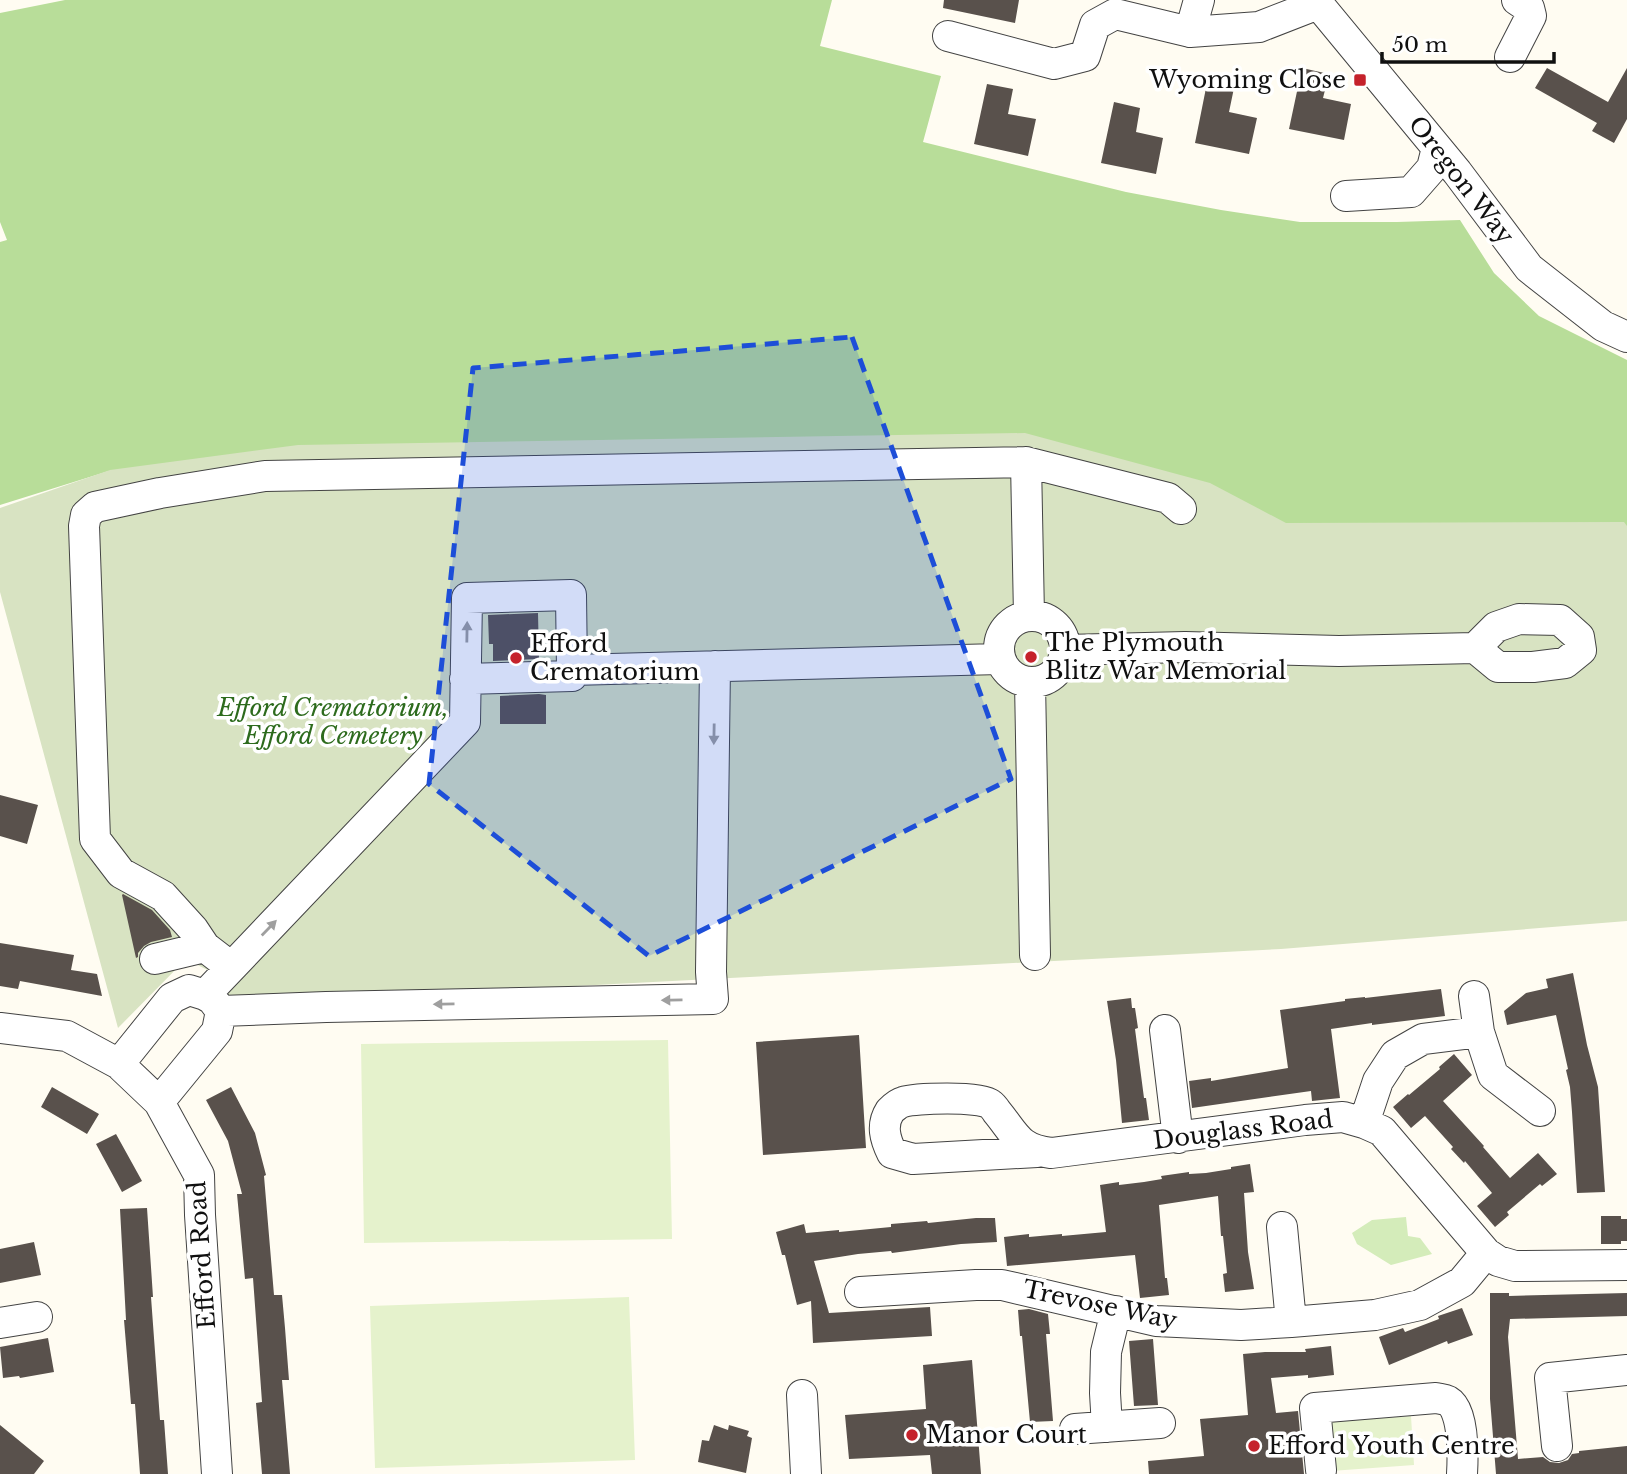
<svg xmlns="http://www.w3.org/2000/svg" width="1627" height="1474" font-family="'Libre Baskerville',serif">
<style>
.green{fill:#d4ecba}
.forest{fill:#b8dd99}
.cemetery{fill:#d8e3c2}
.pitch{fill:#e5f2cc}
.building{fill:#59514c}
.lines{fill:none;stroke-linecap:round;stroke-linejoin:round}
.minor-casing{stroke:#434343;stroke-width:32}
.minor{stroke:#fff;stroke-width:30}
.oneway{fill:#9f9f9f}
.marked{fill:#1d4ed8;fill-opacity:0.2;stroke:#1d4ed8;stroke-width:5;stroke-dasharray:14 9;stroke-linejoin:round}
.poi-dot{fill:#c5222b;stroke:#fff;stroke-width:2.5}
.labels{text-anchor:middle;stroke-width:7;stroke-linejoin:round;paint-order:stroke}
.poi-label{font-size:24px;fill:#101010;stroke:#fff;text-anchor:start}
.street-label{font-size:24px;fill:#101010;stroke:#fff}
.park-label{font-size:24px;font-style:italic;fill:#2d6b1d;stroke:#fff}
</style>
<rect width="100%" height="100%" fill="#fffcf2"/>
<path class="green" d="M1406 1217 1408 1236 1420 1238 1432 1254 1391 1265 1357 1244 1352 1233 1372 1220Z"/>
<path class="forest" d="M65 0H832L820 46 941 76 923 142 1126 192 1221 210 1300 222H1397L1460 220 1494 273 1539 316 1627 360V563L109 471 0 505V242L7 240 0 222V13Z"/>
<path class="cemetery" d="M1025 433 1210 483 1286 523 1624 522 1627 526V921L1281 949 253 1003 227 1007 221 977 186 959 118 1028 0 592V508L110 470 298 445Z"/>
<path class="pitch" d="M668 1040 672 1239 364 1243 361 1044Z
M629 1297 635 1460 375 1468 370 1306Z
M1411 1416 1414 1465 1331 1471 1328 1422Z"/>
<path class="building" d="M944 0H1019L1015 23 943 8Z
M1302 68 1329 74 1323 98 1351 104 1344 140 1289 129Z
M1547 68 1608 102 1627 68V119L1614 143 1592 131 1597 123 1535 88Z
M1207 83 1234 88 1229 112 1257 118 1249 154 1195 143Z
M987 84 1013 89 1008 114 1036 119 1028 156 974 144Z
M1114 102 1140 108 1136 132 1163 138 1156 174 1101 163Z
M538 613 539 659 493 661V644H489L488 615Z
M539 694 546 695V724H500V696Z
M0 795 38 805 27 844 0 836Z
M123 894 152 910 170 930 172 937 151 942 144 946 138 953V957L136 958 122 895Z
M0 943 74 955 71 970 97 974 102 996 20 981 18 989 0 986Z
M1573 973 1587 1045 1598 1087 1605 1192 1577 1193 1572 1112 1570 1087 1566 1070 1568 1069 1556 1015 1507 1025 1504 1011 1526 993 1548 988 1546 979Z
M1441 989 1445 1016 1372 1025V1023L1331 1029 1340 1098 1312 1101 1311 1091 1192 1108 1189 1081 1211 1078V1081L1288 1068 1280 1010 1345 1001V999L1365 997V998Z
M1131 998 1132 1008H1135L1138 1028 1135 1029 1144 1098H1146L1149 1120 1122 1123 1116 1060 1107 1001Z
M859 1035 866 1148 763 1155 756 1042Z
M1454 1054 1472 1075 1443 1101 1484 1146 1483 1147 1510 1178 1538 1153 1557 1174 1542 1186 1540 1184 1507 1212 1509 1215 1495 1227 1477 1206 1492 1193 1465 1161 1464 1163 1451 1149 1453 1147 1425 1116 1411 1128 1393 1107 1408 1094 1409 1095 1440 1069 1439 1067Z
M52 1087 99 1114 87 1134 41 1107Z
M231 1087 255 1133 266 1175 264 1176 274 1295H282L285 1328 289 1380H282L290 1474H262L256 1403 262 1402 253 1278 245 1279 237 1194H242L228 1141 206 1100Z
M116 1134 142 1181 122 1192 96 1144Z
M1250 1164 1254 1192 1244 1193 1248 1252 1254 1289 1225 1292 1223 1274 1227 1273 1223 1236H1221L1218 1196 1159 1205 1165 1278H1167L1169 1295 1140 1298 1135 1255 1007 1266 1004 1237 1029 1234V1237L1062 1234V1236L1106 1232 1100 1185 1119 1182V1185L1144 1182 1162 1179 1161 1176 1189 1172V1174L1206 1173 1231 1169V1167Z
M147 1208 153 1297H151L160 1420H164L168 1474H140L135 1404H131L124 1320H126L120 1209Z
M1601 1216H1621V1219H1627V1241H1621V1244H1601Z
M976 1218H995L997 1242 961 1244 892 1253 891 1251 858 1254 814 1261 829 1313 930 1307 932 1336 813 1343 811 1301 797 1305 785 1255H782L776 1232 804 1224 806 1233 839 1230V1232L891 1227V1224L927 1221 928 1223Z
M34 1242 41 1275 0 1283V1249Z
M1490 1293H1509V1296L1627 1293V1316L1510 1319 1508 1337 1518 1459 1543 1457 1550 1462 1559 1463 1568 1460 1572 1454 1579 1453V1451L1627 1446V1474H1496L1490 1399Z
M1462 1308 1473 1335 1448 1344 1447 1341 1389 1365 1379 1337 1403 1328 1405 1332 1439 1319 1438 1316Z
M1029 1309 1048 1314 1050 1334H1046L1053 1421 1030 1422 1022 1336H1020L1018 1310Z
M48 1338 54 1372 20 1378 19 1376 3 1378 0 1347Z
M1153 1339 1158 1405 1134 1406 1129 1341Z
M1331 1346 1334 1375 1308 1378V1375L1271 1378 1276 1413 1298 1411 1304 1474H1149L1148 1461 1204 1456 1200 1419 1248 1415 1243 1354 1265 1352H1306L1305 1349Z
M972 1360 981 1474H932L930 1455 849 1459 845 1415 926 1409 923 1365Z
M0 1425 44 1461 34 1474H0Z
M714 1425 728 1430 729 1425 749 1431 747 1436 752 1438 746 1473 698 1462 702 1440 709 1441Z"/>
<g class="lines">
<defs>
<path id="minor" d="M1315 0 1457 172 1529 268 1603 326 1627 337
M1190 32 1199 0
M948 36 1054 64 1085 56 1095 25 1115 14 1190 32 1259 27 1318 4
M1510 57 1531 16 1529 8 1517 0
M1346 196 1411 192 1432 168 1437 148
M1026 462 1029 616
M999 649a33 33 0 1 1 66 0a33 33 0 1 1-66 0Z
M1066 650 1185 647 1339 651 1475 648 1496 627 1519 619 1560 620 1579 637 1581 650 1565 663 1533 667H1498L1475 648
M465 679 572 676V670
M1030 682 1035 955
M155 959 205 947
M231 967 205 947 193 929 163 896 121 873 95 839 84 526 86 515 95 507 160 493 265 476 1026 462 1168 498 1181 509
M205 995 465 722 467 598 571 595 572 670 1000 659
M1474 996 1479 1032 1493 1075 1540 1111
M221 1011 326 1007 713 999 711 972 715 666
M0 1028 67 1036 119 1064 159 1102 199 1175 200 1215 217 1474
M1165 1030 1178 1138
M119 1064 172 998 189 990 205 995 212 999 221 1011 217 1031 159 1102
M1364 1123 1378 1081 1395 1055 1423 1039 1479 1032
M1037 1152 913 1159 892 1153C885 1139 881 1125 890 1111 893 1108 899 1103 903 1102 915 1098 980 1096 990 1104 993 1106 995 1109 997 1112 1016 1135 1018 1149 1051 1153L1305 1120 1343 1117 1364 1123 1382 1131 1486 1253 1498 1261 1515 1266 1627 1265
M1282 1227 1291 1322
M860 1292 976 1285H1002L1156 1321 1241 1325 1291 1322 1375 1315 1420 1305 1462 1282 1486 1253
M0 1323 37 1317
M802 1395 806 1474
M1107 1427 1105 1393 1106 1352 1116 1311
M1075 1429 1160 1423
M1557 1446 1550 1378 1627 1370
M1321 1470 1315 1408 1436 1398C1440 1399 1444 1399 1448 1401 1464 1410 1463 1457 1462 1474"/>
</defs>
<use href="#minor" class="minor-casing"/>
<use href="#minor" class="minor"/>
</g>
<defs><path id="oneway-solid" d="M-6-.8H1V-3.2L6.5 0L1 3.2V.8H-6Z" transform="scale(1.75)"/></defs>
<g class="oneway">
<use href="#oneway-solid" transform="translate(467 632) rotate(-89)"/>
<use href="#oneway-solid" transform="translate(714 734) rotate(91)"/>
<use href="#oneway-solid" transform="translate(269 928) rotate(-46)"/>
<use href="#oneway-solid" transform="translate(672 1000) rotate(179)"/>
<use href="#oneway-solid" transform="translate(444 1004) rotate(179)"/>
</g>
<path class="marked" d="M852 337 1011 779 649 956 429 784 473 368Z"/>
<g class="poi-dot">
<rect x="1353" y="73" width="14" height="14" rx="3.5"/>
<circle cx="1031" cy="657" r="7"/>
<circle cx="516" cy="658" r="7"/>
<circle cx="912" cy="1435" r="7"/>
<circle cx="1254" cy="1446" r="7"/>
</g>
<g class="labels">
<g class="poi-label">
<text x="1346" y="88" text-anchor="end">Wyoming Close</text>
<text x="1045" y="651">The Plymouth<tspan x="1045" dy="28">Blitz War Memorial</tspan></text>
<text x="530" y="652">Efford<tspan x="530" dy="28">Crematorium</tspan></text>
<text x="926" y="1443">Manor Court</text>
<text x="1268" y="1454">Efford Youth Centre</text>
</g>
<g class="street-label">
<text transform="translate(1461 180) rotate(52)" y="8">Oregon Way</text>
<text transform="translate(1243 1130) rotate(-7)" y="8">Douglass Road</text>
<text transform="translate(202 1255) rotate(-94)" y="8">Efford Road</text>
<text transform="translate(1100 1305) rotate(12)" y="8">Trevose Way</text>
</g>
<g class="park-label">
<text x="333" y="716">Efford Crematorium,<tspan x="333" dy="28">Efford Cemetery</tspan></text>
</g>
</g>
<path d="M1382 52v10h172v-10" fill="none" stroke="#101010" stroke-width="3.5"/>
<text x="1392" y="52" font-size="21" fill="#101010" stroke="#ffffff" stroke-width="5" paint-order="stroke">50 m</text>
</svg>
